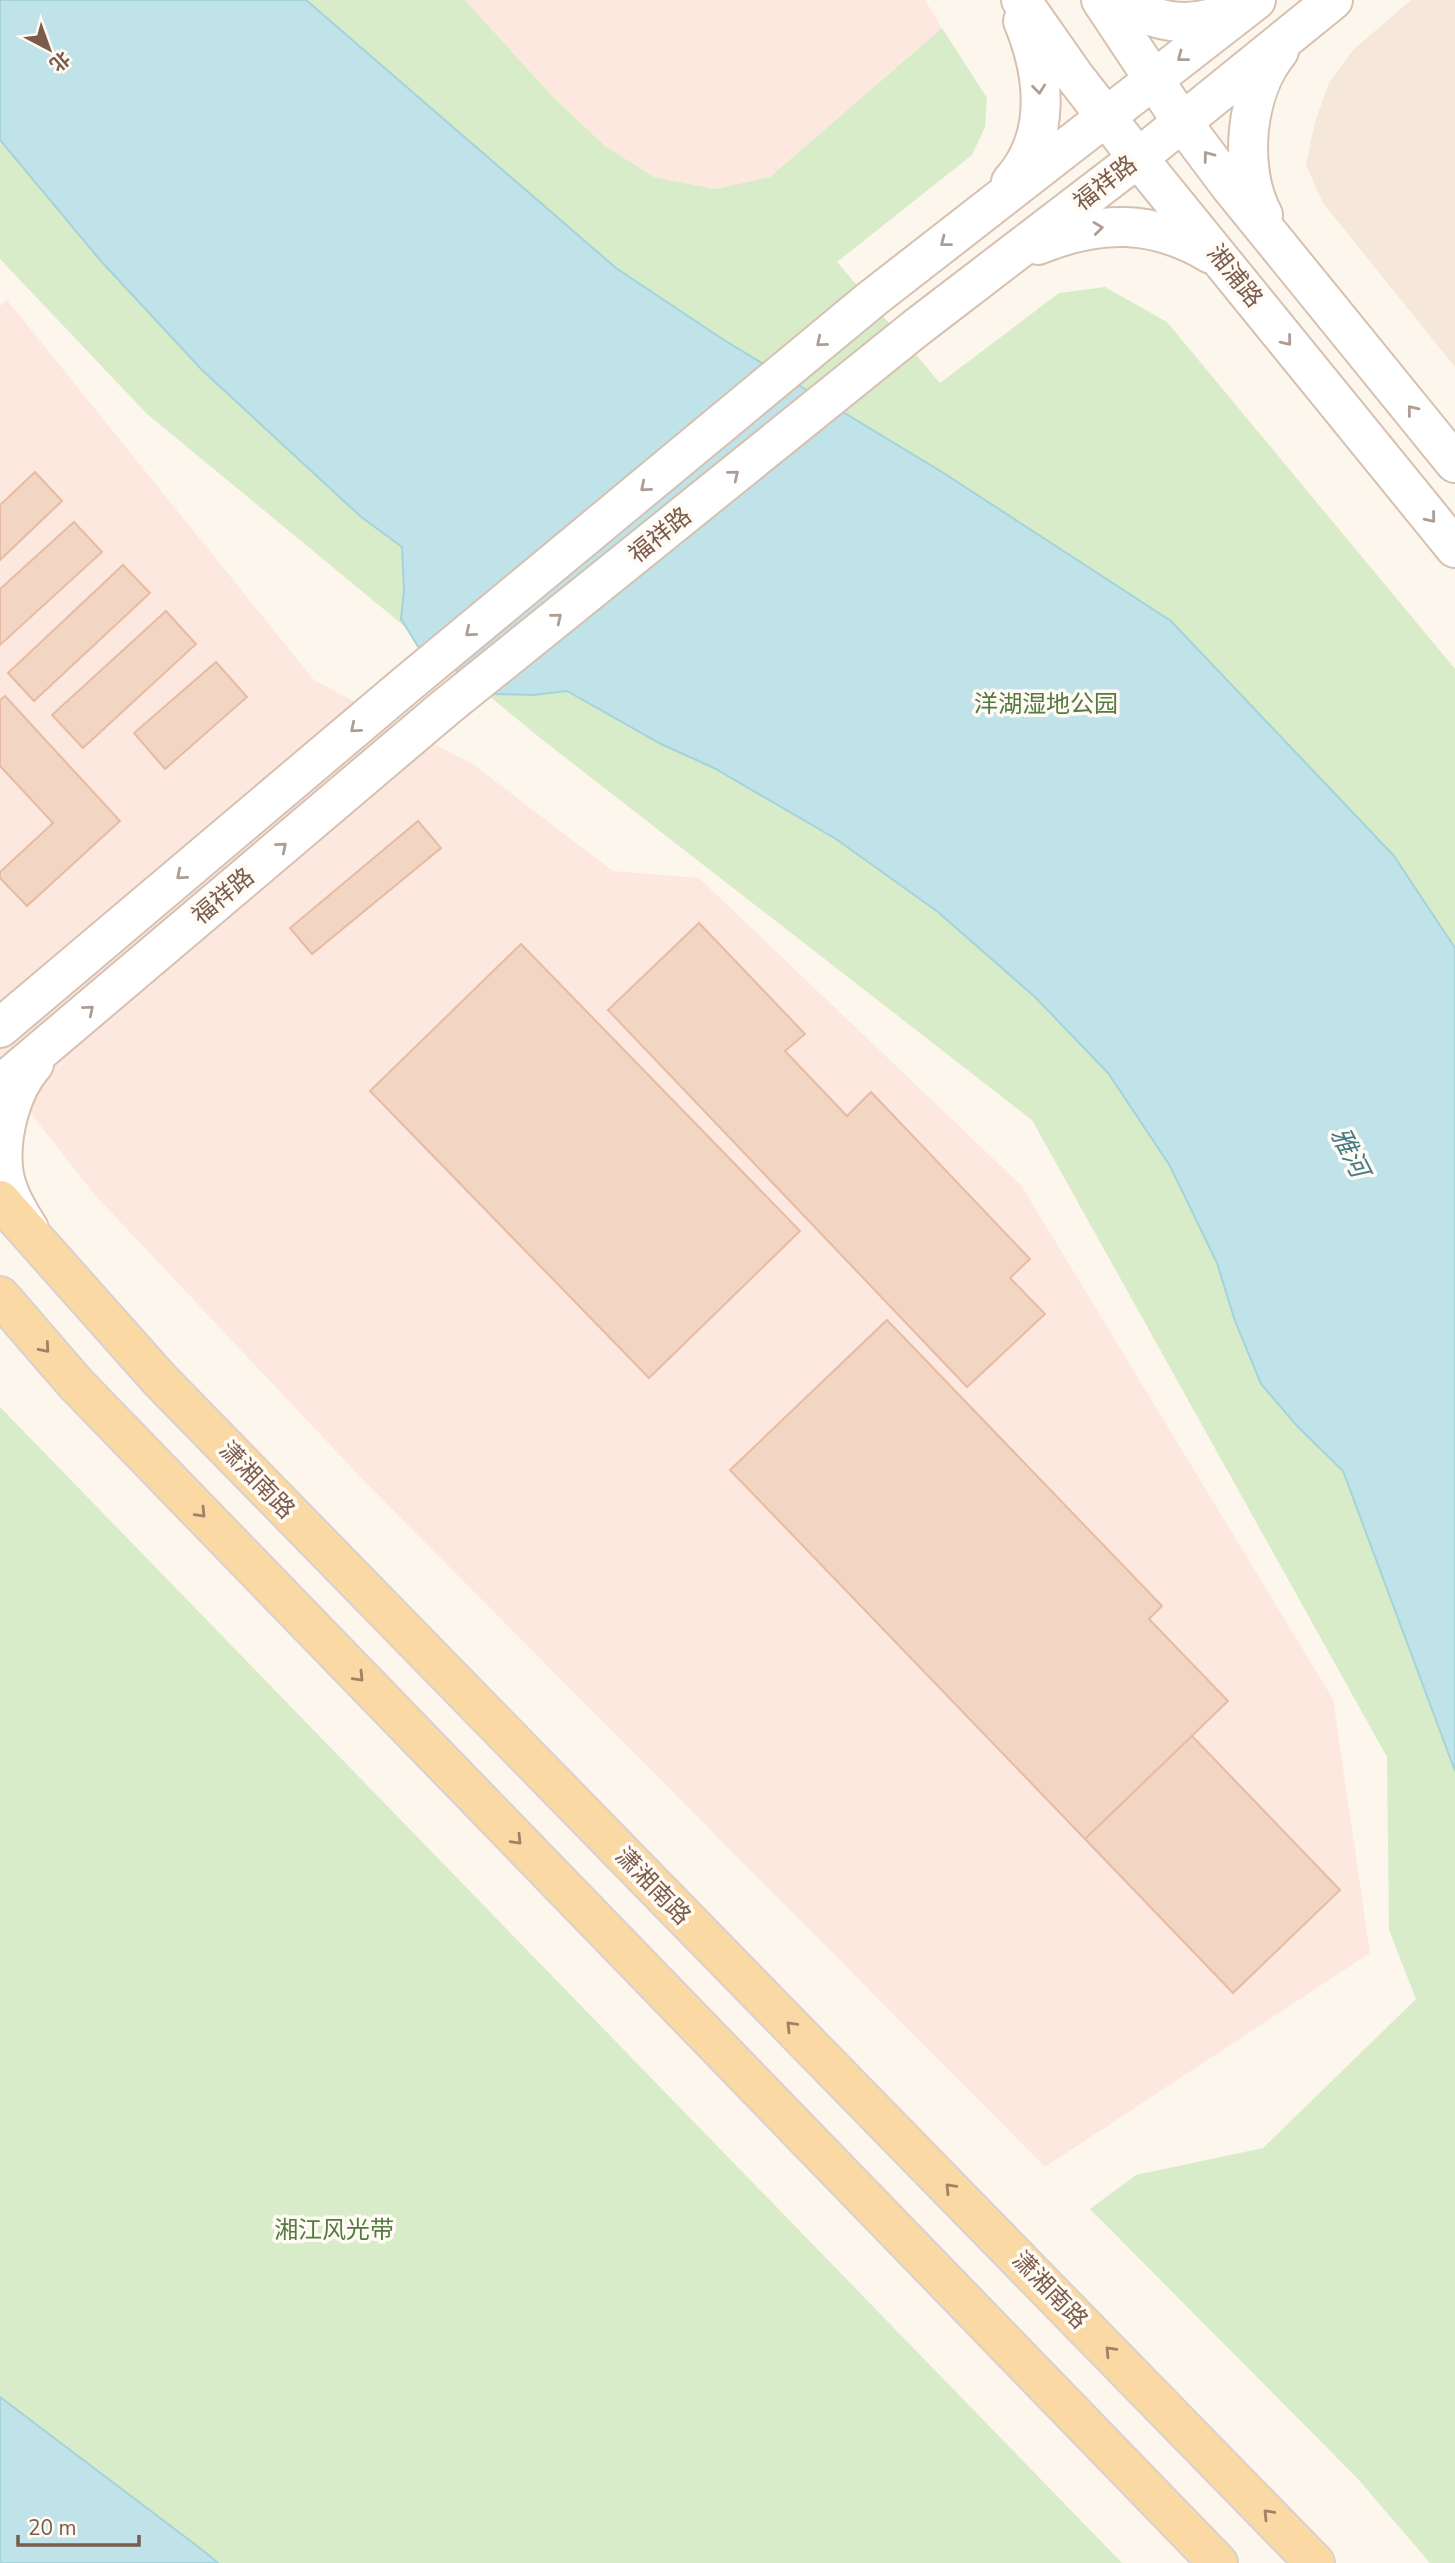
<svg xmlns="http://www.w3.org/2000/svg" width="1455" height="2563" font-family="'Nunito Sans','Noto Sans SC',sans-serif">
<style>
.residential{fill:#f5e8da}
.commercial{fill:#fde8e0}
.green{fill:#d8ecc9}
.water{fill:#bfe3e8;stroke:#a5d3da;stroke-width:2}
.building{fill:#f3d5c3;stroke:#e6bba3;stroke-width:2}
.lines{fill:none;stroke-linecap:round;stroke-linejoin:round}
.secondary-casing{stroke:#d6c0b0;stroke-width:42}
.primary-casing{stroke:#dad1cd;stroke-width:42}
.secondary{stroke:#fff;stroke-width:38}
.primary{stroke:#fbd9a5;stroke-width:38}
.oneway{stroke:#af9d94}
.oneway2{stroke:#a18267}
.labels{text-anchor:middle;stroke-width:7;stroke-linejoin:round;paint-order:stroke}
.street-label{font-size:24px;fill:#7a5c4d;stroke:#fffaf3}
.park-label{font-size:24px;fill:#537a41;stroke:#fffaf3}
.water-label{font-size:26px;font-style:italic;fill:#437c86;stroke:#fffaf3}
</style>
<rect width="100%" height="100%" fill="#fdf6ec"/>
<path class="residential" d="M1411 0H1455V367L1323 203 1306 165 1315 122 1329 83 1354 49Z"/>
<path class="commercial" d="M465 0H925L942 28 770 177 715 189 654 177 605 146 553 97Z
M7 300 314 680 474 765 613 871 699 878 1021 1185 1333 1699 1370 1953 1045 2167 365 1482 94 1194 0 1074V306Z"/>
<path class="green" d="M0 0H465L553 97 605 146 654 177 715 189 770 177 942 28 987 98 985 127 972 155 837 262 940 383 1059 293 1105 287 1167 322 1455 669V2563H1430L1357 2478 1090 2209 1136 2175 1263 2148 1416 1999 1389 1930 1387 1757 1032 1120 540 738 147 414 0 259Z
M0 1407 1122 2563H218L0 2397Z"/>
<path class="water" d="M0 0H306L616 268 724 340 942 472 1171 621 1394 856 1455 948V1771L1343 1471 1298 1427 1261 1384 1235 1321 1217 1263 1170 1166 1108 1073 1035 997 938 912 836 839 714 768 661 744 567 691 533 695 495 694 419 648 401 619 404 590 402 547 360 516 202 370 100 260 0 140Z
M0 2397 205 2552 218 2563H0Z"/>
<path class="building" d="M35 472 62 501 0 560V505Z
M74 522 102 552 0 645V589Z
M123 565 150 593 34 701 8 673Z
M166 611 196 644 83 748 52 715Z
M216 662 247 697 165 769 134 733Z
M5 696 120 821 27 906 0 878V872L53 823 0 766V700Z
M418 821 441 848 312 954 290 928Z
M699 923 805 1034 785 1051 847 1116 871 1092 1030 1259 1010 1278 1045 1314 967 1387 608 1010Z
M521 944 800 1231 649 1378 370 1091Z
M887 1320 1162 1606 1149 1619 1228 1701 1085 1839 730 1470Z
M1192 1736 1340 1890 1233 1993 1085 1839Z"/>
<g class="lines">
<defs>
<path id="secondary" d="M1021 0 1075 77 1138 158 1455 548
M1101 0 1182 122 1230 186 1455 463
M1116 0C1156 23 1191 31 1235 9
M1011 182C1052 137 1045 74 1023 21
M1263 215C1238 168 1245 92 1279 51
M1038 245C1099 220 1153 219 1211 254
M0 1028 407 684 873 298 1256 0
M0 1085 446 707 916 328 1138 158 1333 0
M29 1229C17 1210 5 1190 3 1168 0 1134 11 1090 34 1064"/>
<path id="primary" d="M0 1200 160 1380 1315 2563
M0 1296 76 1384 1218 2563"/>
</defs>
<use href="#secondary" class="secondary-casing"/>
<use href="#primary" class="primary-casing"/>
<use href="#secondary" class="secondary"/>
<use href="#primary" class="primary"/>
</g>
<defs><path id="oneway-chevron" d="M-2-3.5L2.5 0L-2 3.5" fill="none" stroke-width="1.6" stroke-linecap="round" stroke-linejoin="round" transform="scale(1.75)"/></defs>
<g class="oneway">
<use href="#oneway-chevron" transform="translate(1182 57) rotate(142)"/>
<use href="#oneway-chevron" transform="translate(1039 89) rotate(84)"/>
<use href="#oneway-chevron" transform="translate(1208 156) rotate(-127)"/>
<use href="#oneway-chevron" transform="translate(1098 228) rotate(-7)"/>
<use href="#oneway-chevron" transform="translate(945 242) rotate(142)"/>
<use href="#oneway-chevron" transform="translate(1287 341) rotate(51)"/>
<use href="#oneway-chevron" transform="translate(821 342) rotate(140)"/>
<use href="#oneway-chevron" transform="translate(1412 410) rotate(-129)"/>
<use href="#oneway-chevron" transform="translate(734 475) rotate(-39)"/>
<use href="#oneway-chevron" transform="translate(645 487) rotate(140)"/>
<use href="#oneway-chevron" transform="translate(1431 518) rotate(51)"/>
<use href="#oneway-chevron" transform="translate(557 618) rotate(-39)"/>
<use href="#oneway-chevron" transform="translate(470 632) rotate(140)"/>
<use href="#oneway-chevron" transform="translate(355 728) rotate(140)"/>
<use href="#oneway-chevron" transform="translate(282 847) rotate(-40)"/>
<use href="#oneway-chevron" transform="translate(181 875) rotate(140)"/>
<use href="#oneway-chevron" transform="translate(89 1010) rotate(-40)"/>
</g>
<g class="oneway2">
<use href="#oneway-chevron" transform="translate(45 1348) rotate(49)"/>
<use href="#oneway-chevron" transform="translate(201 1513) rotate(46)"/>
<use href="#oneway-chevron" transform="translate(359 1677) rotate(46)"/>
<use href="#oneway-chevron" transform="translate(517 1840) rotate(46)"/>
<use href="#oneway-chevron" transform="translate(791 2026) rotate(-134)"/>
<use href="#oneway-chevron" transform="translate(950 2188) rotate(-134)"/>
<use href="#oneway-chevron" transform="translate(1110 2351) rotate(-134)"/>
<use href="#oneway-chevron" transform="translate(1268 2514) rotate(-134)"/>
</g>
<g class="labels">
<g class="street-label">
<text transform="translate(1105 183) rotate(-38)" y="8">福祥路</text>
<text transform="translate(1235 276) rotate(51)" y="8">湘浦路</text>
<text transform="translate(660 535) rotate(-39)" y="8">福祥路</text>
<text transform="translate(223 896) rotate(-40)" y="8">福祥路</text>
<text transform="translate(257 1480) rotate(46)" y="8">潇湘南路</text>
<text transform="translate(653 1886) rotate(46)" y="8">潇湘南路</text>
<text transform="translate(1050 2290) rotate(46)" y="8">潇湘南路</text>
</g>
<g class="park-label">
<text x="1046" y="712">洋湖湿地公园</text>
<text x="334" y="2238">湘江风光带</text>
</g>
<g class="water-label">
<text transform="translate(1350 1152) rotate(63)" y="9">雅河</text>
</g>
</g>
<g transform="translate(49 49) rotate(139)" stroke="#fffaf3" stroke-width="5" paint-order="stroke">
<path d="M0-5L12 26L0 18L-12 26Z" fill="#7a5c4d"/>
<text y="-10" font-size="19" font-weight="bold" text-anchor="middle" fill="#7a5c4d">北</text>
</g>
<path d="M18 2535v10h121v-10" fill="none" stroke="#7a5c4d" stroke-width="3.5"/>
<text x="28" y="2535" font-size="21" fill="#7a5c4d" stroke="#fffaf3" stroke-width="5" paint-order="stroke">20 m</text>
</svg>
